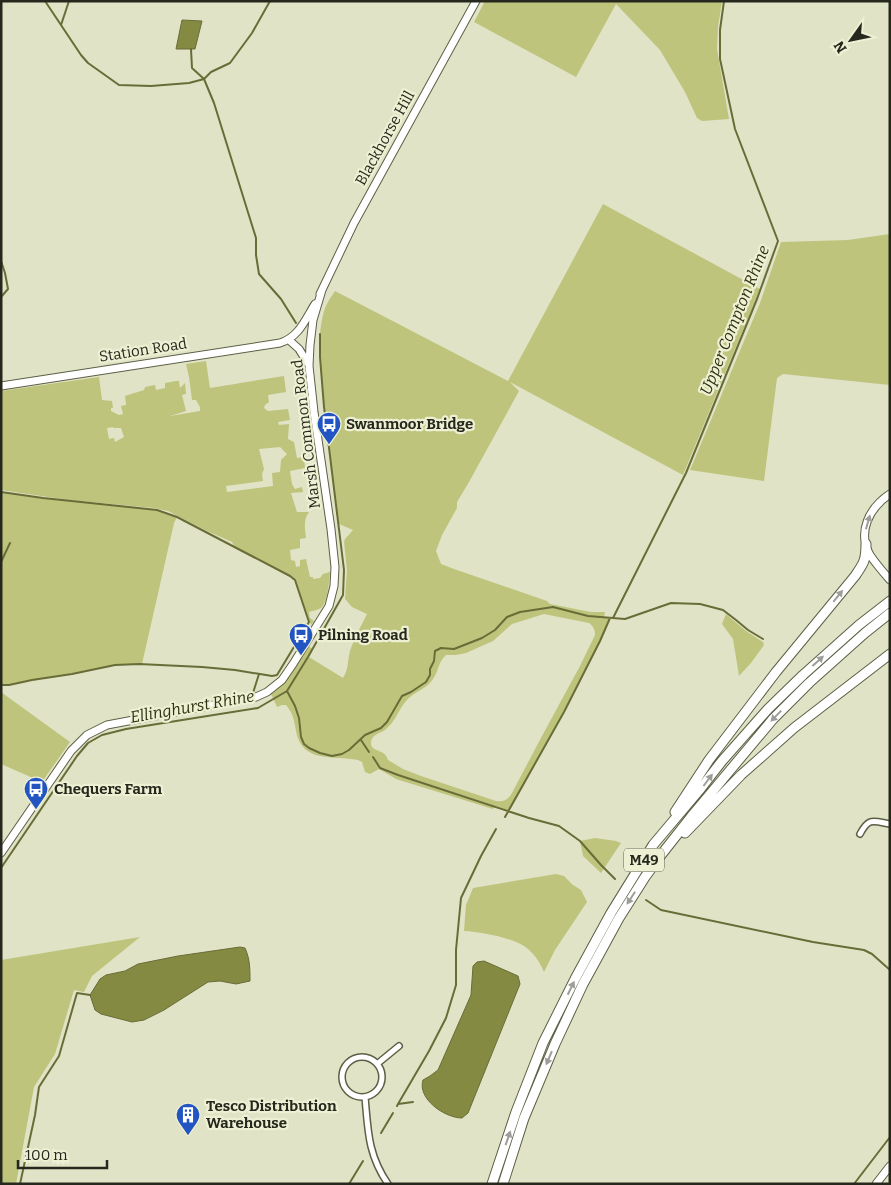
<svg xmlns="http://www.w3.org/2000/svg" width="891" height="1185" font-family="Bitter,serif">
<style>
.green{fill:#bec47c;fill-rule:evenodd}
.water{fill:#858a42;stroke:#686d37}
.lines{fill:none;stroke-linecap:round;stroke-linejoin:round}
.stream{stroke:#686d37;stroke-width:2}
.street-casing{stroke:#5d5f46;stroke-width:8}
.secondary-casing{stroke:#5d5f46;stroke-width:9}
.highway-casing{stroke:#5d5f46;stroke-width:11}
.street{stroke:#fff;stroke-width:5}
.secondary{stroke:#fff;stroke-width:7}
.highway{stroke:#fff;stroke-width:9}
.oneway{fill:#9d9e99}
.labels{text-anchor:middle;stroke-width:4.5;stroke-linejoin:round;paint-order:stroke}
.shield{fill:#edf0d3;stroke:#626454;stroke-width:1}
.shield-label{font-size:14px;font-weight:bold;fill:#26281d}
.street-label{font-size:15px;fill:#26281d;stroke:#edf0d3}
.poi-label{font-size:15px;font-weight:bold;fill:#26281d;stroke:#edf0d3;text-anchor:start}
.water-label{font-size:16px;font-style:italic;fill:#2f3111;stroke:#edf0d3}
</style>
<rect width="100%" height="100%" fill="#e0e3c6"/>
<path class="green" d="M485 1H722L718 27 717 49 729 119 702 121 697 118 685 92 660 50 616 4 576 77 474 22Z
M603 204 760 289 683 475 510 382 519 391 469 482 457 502V508L442 535 436 551 441 564 454 569 547 601 550 604 591 612H605L604 617H610C604 638 592 657 582 676 559 722 534 766 509 811L495 806 493 809 396 779 379 769 370 774 365 772 362 762 358 760C333 755 302 764 296 731 294 720 293 713 286 705H282L277 707 271 694 308 646 313 649 309 657 343 678C349 668 347 663 350 651 354 639 361 626 367 614L352 607 345 599 347 570 344 542 345 539 353 530 339 524C333 478 326 433 322 387 320 363 317 339 323 315 325 306 330 298 335 291L508 381ZM544 614 589 623C593 626 595 629 595 635L580 666 542 736 513 791C509 799 505 802 496 801L421 776 403 769 388 760C385 748 370 753 371 742 372 734 381 733 385 730 387 728 389 726 391 724 397 717 400 708 406 701 413 692 427 689 433 679 439 670 438 662 446 655H456L466 653 493 641 512 624Z
M890 234V385L783 374 777 378 764 481 690 470 760 303 781 242 848 240Z
M206 361 210 388 284 376 286 392 268 395 269 402 265 405 264 408 268 411 288 409 290 420 278 422 279 425 289 424 288 439 294 442 297 458 304 457 305 468 290 471 292 484 295 489 302 487 303 492 291 493 297 512H309C303 520 305 528 306 538L300 539V548L290 550 291 560 295 561 296 567 300 566V560L306 559 310 577H313V579L320 578 323 574 330 572C329 581 328 602 321 608 318 610 312 611 309 612L310 618 314 621 311 625 295 580 290 576 234 546 232 542 207 531 168 511 154 508 68 500 1 490V391L99 377 102 400 112 401 113 408H111V411L119 415 123 414 121 406 126 405 125 396 144 390 145 387 155 385 156 390 165 388V383L176 381H179L180 388 185 383 186 394 182 395 186 411 170 416 200 411V407L196 400H192L189 377 186 364ZM113 427V428H121L124 437 115 442 114 438 109 439 107 428ZM280 447 287 454 281 460 280 472 272 473 273 486 227 492 226 486 263 481 262 474 264 469 259 449Z
M1 492 43 498 157 510 177 517 174 523 142 664 115 665 72 674 32 680 9 685H1Z
M726 614 746 631 763 642 764 645 751 663 739 676 733 639 722 624Z
M1 692 70 742 42 782 1 764Z
M595 838 616 841 621 843 601 873 583 856 580 841Z
M556 874 564 876 573 885 581 890 587 902 555 950 544 972C540 963 536 956 528 949 515 938 482 932 464 931L466 905 473 888Z
M140 937 92 976 84 992 74 990 55 1054 34 1087 16 1184H1V960Z"/>
<path class="water" d="M182 20 202 21 195 49H176Z
M240 947 245 948C250 959 250 969 250 981L236 984 220 981 208 982 164 1010 144 1020 132 1022 101 1014 95 1010 90 995 100 979 106 975 125 971 138 964 178 956Z
M484 961 518 976 520 984 468 1113 462 1118C445 1118 417 1099 423 1080L430 1076 438 1070 471 995 473 966 477 962Z"/>
<g class="lines">
<path class="stream" d="M45 1 81 55 88 63 119 85 151 86 189 83 204 79 211 72 230 63 252 33 270 1
M61 25 69 1
M191 49 192 68 204 79 214 103 256 238V255L259 274 281 299 296 323
M1 261 5 273 8 289 1 297
M1 492 43 498 157 510 177 517 290 576 295 580 309 622 277 675 272 676 235 670 202 667 139 664 115 665 72 674 32 680 9 685H1
M1 562 10 543
M613 618 686 473 757 299 778 241 735 129 720 59V30L724 1
M287 691 295 706 299 718 301 737 304 744 309 748 320 753 332 756 342 754 349 750 365 735 381 728 387 722 402 696 411 692 426 682 430 675V669L434 661 435 651 441 648 454 649 482 638 495 630 507 617 520 612 553 607 588 616 625 619 671 603 700 604 723 610 736 620 748 630 763 639
M252 696 259 674
M361 740 369 752
M373 757 380 768 398 775 529 818 559 826 580 841 601 865 615 879
M505 817 564 712 600 641 610 618
M1 868 77 756 88 743 102 735 126 729 258 708 287 691 308 657 343 595 344 570 324 407 320 357V334
M646 900 661 910 813 942 864 950 872 954 890 970
M398 1104 429 1051 446 1018 456 985V950L461 898 481 856 496 829
M397 1106 398 1104 413 1102
M381 1133 393 1113
M20 1184 35 1115 39 1087 59 1056 77 993 90 995
M349 1184 363 1161
M854 1184 890 1137"/>
<defs>
<path id="street" d="M860 834C869 817 873 821 890 824
M342 1077a20 20 0 1 1 40 0a20 20 0 1 1-40 0Z
M377 1064 399 1046
M365 1097C368 1131 368 1155 388 1184"/>
<path id="secondary" d="M320 294 354 223 476 1
M289 340 299 349 309 365
M1 386 280 343C299 337 305 320 315 304
M890 494C869 508 857 532 870 555 876 564 883 572 890 580
M1 853 71 751 87 735 107 725 256 697 267 692 282 680 293 664 329 606 334 586 335 567 331 529 314 412 309 366 310 345 313 320 322 290
M876 1184 890 1166"/>
<path id="highway" d="M675 812 709 760 776 672 855 576C864 563 866 560 866 544
M685 833 741 775 794 728 890 654
M492 1184 516 1112 543 1043 575 979 611 913 653 845 701 788 722 761 768 709 803 675 859 625 890 601
M503 1184 524 1118 555 1044 583 984 619 918 645 877 661 855 691 817 773 719 809 683 865 633 890 613"/>
</defs>
<use href="#street" class="street-casing"/>
<use href="#secondary" class="secondary-casing"/>
<use href="#highway" class="highway-casing"/>
<use href="#street" class="street"/>
<use href="#secondary" class="secondary"/>
<use href="#highway" class="highway"/>
</g>
<defs><path id="oneway-solid" d="M-6-.8H1V-3.2L6.5 0L1 3.2V.8H-6Z" transform="scale(1.25)"/></defs>
<g class="oneway">
<use href="#oneway-solid" transform="translate(868 522) rotate(-74)"/>
<use href="#oneway-solid" transform="translate(838 596) rotate(-51)"/>
<use href="#oneway-solid" transform="translate(818 661) rotate(-42)"/>
<use href="#oneway-solid" transform="translate(776 716) rotate(134)"/>
<use href="#oneway-solid" transform="translate(708 780) rotate(-53)"/>
<use href="#oneway-solid" transform="translate(631 898) rotate(123)"/>
<use href="#oneway-solid" transform="translate(571 988) rotate(-64)"/>
<use href="#oneway-solid" transform="translate(549 1058) rotate(113)"/>
<use href="#oneway-solid" transform="translate(508 1138) rotate(-71)"/>
</g>
<defs>
<symbol id="bus-pin" viewBox="-11 -11 22 30"><path d="M0 17L-7.5 6A9.5 9.5 0 1 1 7.5 6Z" fill="#2254c2" stroke="#edf0d3"/><path d="M-5-6H5V4H4V6H2V4H-2V6H-4V4H-5ZM-3.5-4V0h7V-4ZM-3.5 1.2v1.5H-2V1.2ZM2 1.2v1.5H3.5V1.2Z" fill="#fff"/></symbol>
<symbol id="building-pin" viewBox="-11 -11 22 30"><path d="M0 17L-7.5 6A9.5 9.5 0 1 1 7.5 6Z" fill="#2254c2" stroke="#edf0d3"/><path d="M-4-6H4V6H1V3H-1V6H-4ZM-2.5-4.3h1.7v1.8h-1.7ZM.8-4.3h1.7v1.8H.8ZM-2.5-1h1.7V.8h-1.7ZM.8-1h1.7V.8H.8Z" fill="#fff"/></symbol>
</defs>
<g fill-rule="evenodd">
<use href="#bus-pin" x="315" y="410" width="28" height="38"/>
<use href="#bus-pin" x="287" y="621" width="28" height="38"/>
<use href="#bus-pin" x="22" y="775" width="28" height="38"/>
<use href="#building-pin" x="174" y="1101" width="28" height="38"/>
</g>
<g class="labels">
<rect class="shield" x="624" y="848.5" width="40" height="23" rx="4"/>
<g class="shield-label">
<text x="644" y="865">M49</text>
</g>
<g class="street-label">
<text transform="translate(385 138) rotate(-61)" y="5">Blackhorse Hill</text>
<text transform="translate(143 350) rotate(-9)" y="5">Station Road</text>
<text transform="translate(306 434) rotate(-97)" y="5">Marsh Common Road</text>
</g>
<g class="poi-label">
<text x="346" y="429">Swanmoor Bridge</text>
<text x="318" y="640">Pilning Road</text>
<text x="54" y="794">Chequers Farm</text>
<text x="206" y="1111">Tesco Distribution<tspan x="206" dy="17">Warehouse</tspan></text>
</g>
<g class="water-label">
<text transform="translate(734 320) rotate(-68)" y="6">Upper Compton Rhine</text>
<text transform="translate(192 706) rotate(-10)" y="6">Ellinghurst Rhine</text>
</g>
</g>
<rect width="891" height="1185" fill="none" stroke="#26281d" stroke-width="5"/>
<g transform="translate(851 40) rotate(237)" stroke="#edf0d3" stroke-width="4" paint-order="stroke">
<path d="M0-4L9 19L0 12L-9 19Z" fill="#26281d"/>
<text y="-8" font-size="14" font-weight="bold" text-anchor="middle" fill="#26281d">N</text>
</g>
<path d="M18 1160v8h89v-8" fill="none" stroke="#26281d" stroke-width="2.5"/>
<text x="25" y="1160" font-size="15" fill="#26281d" stroke="#edf0d3" stroke-width="4" paint-order="stroke">100 m</text>
</svg>
